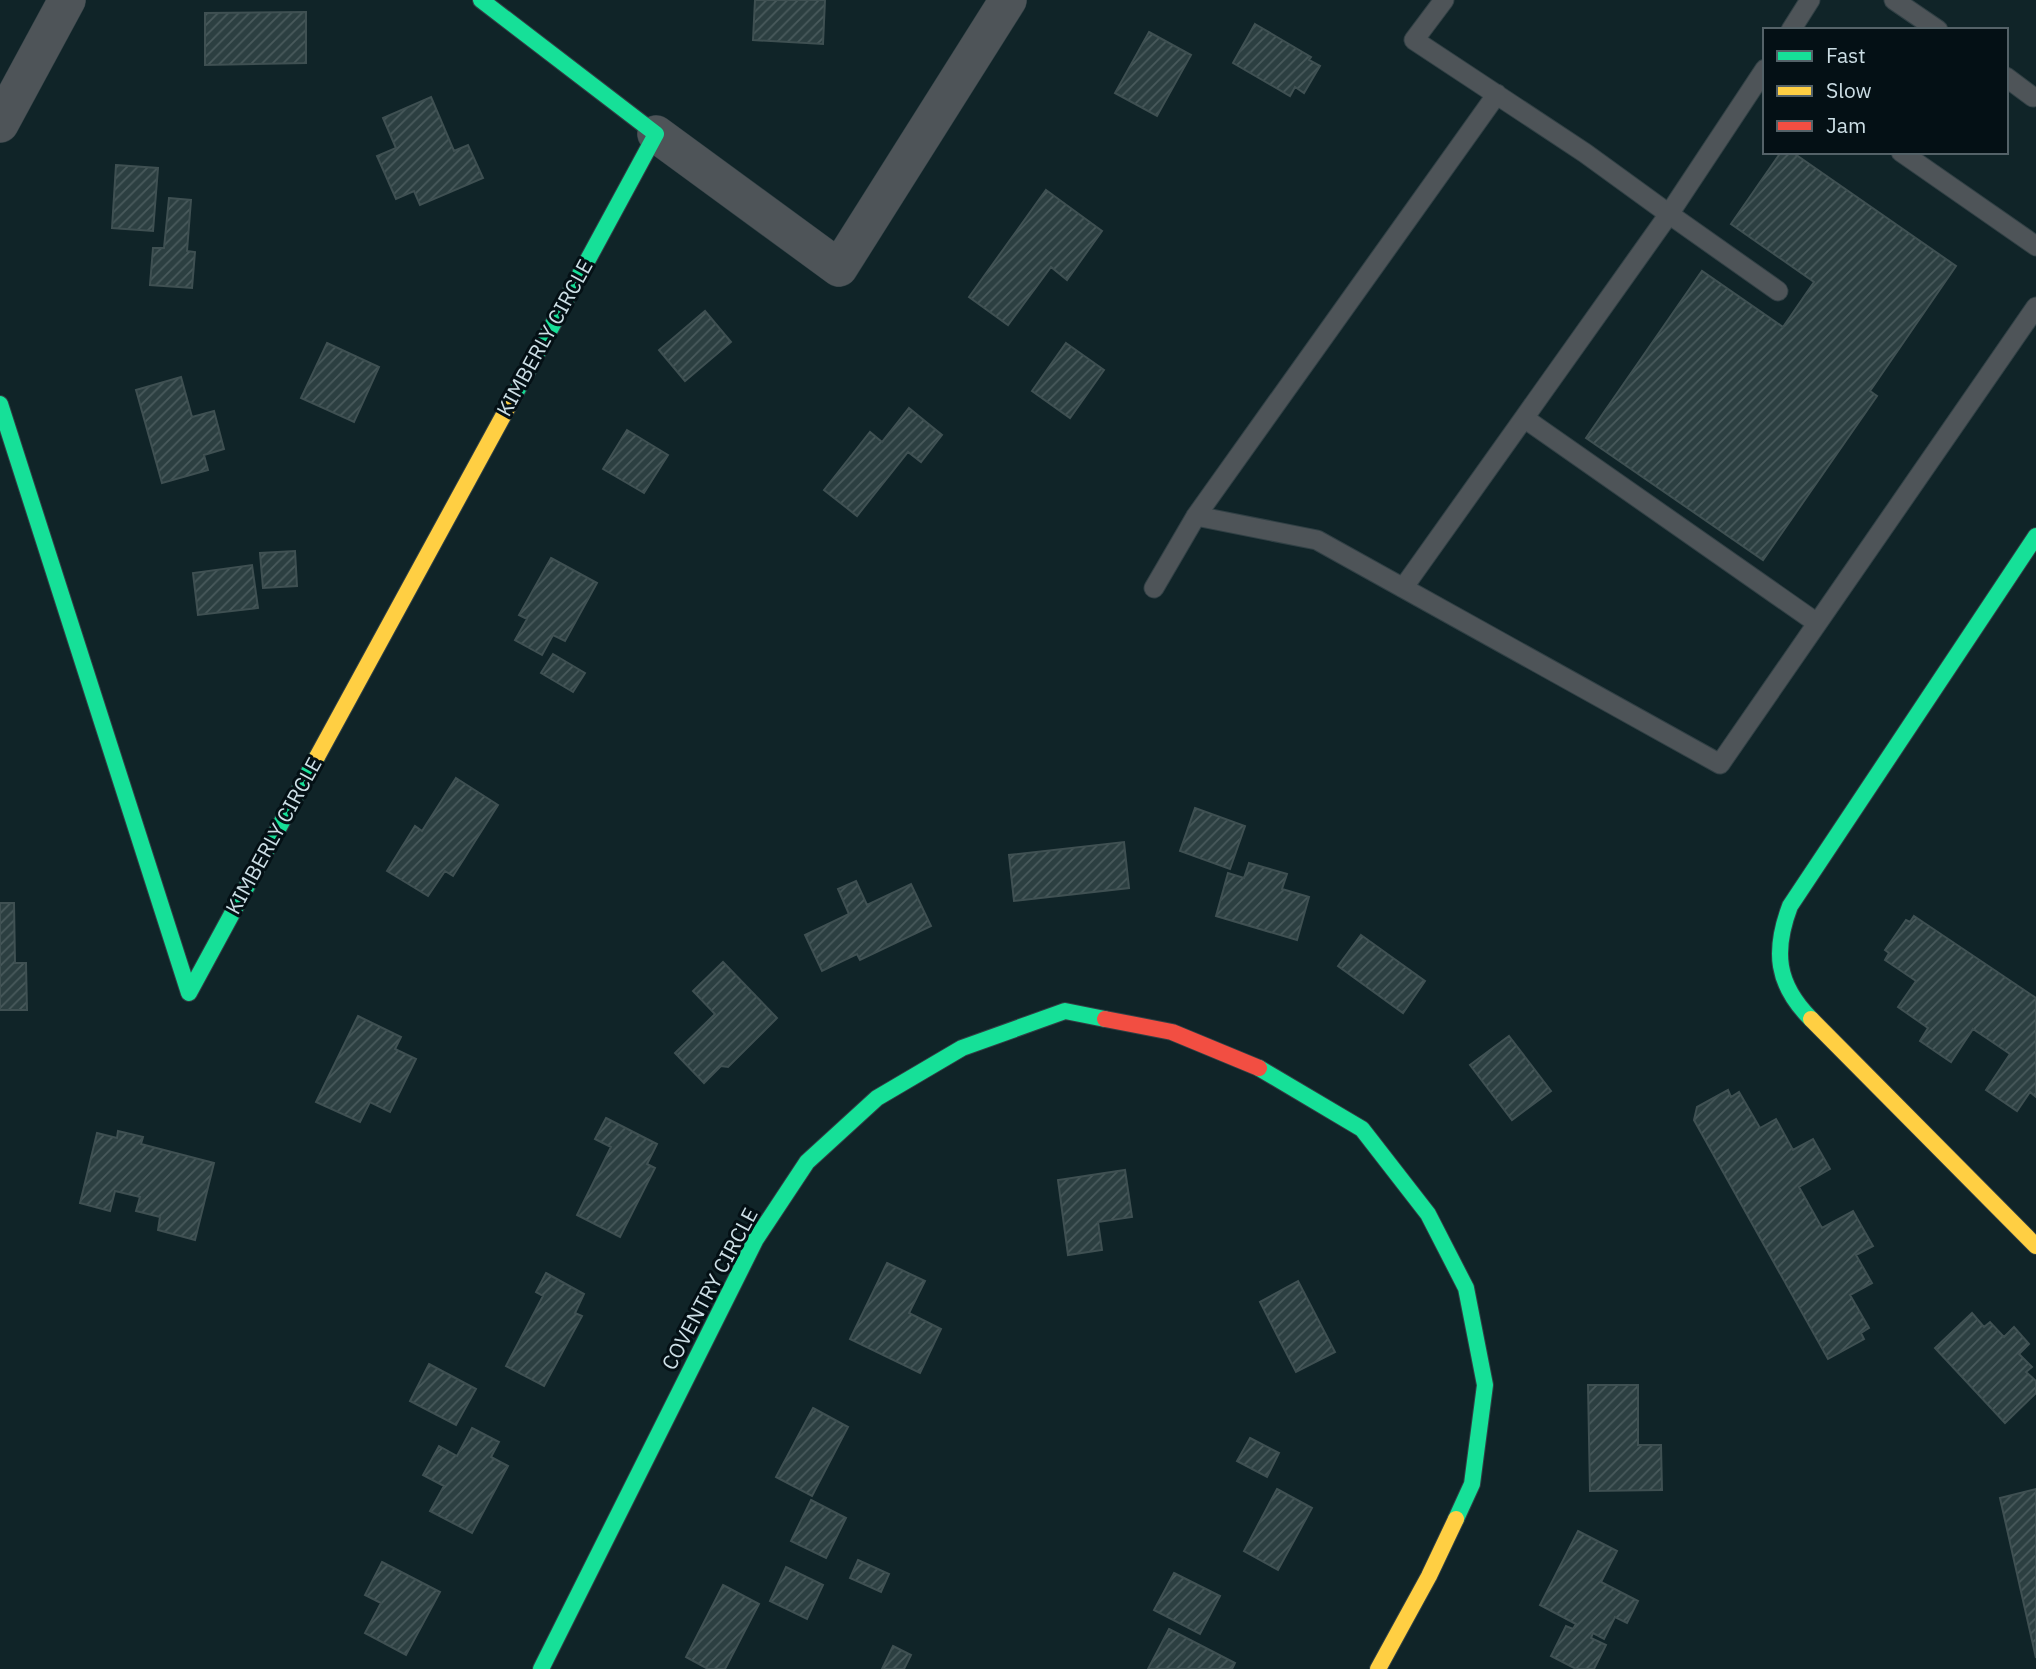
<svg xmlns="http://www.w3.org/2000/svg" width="2036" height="1669" font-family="'IBM Plex Sans',sans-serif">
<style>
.building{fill:url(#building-hatch);stroke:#3f5052;stroke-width:2}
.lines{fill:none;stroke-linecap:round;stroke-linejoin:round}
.lane-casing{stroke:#314045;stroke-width:21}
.street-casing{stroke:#314045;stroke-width:38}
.fast-casing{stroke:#314045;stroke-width:18}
.slow-casing{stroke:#314045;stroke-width:18}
.jam-casing{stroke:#314045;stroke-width:18}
.lane{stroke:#4e5458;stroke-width:19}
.street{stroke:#4e5458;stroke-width:37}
.fast{stroke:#16e098;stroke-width:16}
.slow{stroke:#ffcf43;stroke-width:16}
.jam{stroke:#f24e42;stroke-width:16}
.labels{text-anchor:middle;stroke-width:6;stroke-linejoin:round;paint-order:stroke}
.street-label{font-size:21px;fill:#ccdee5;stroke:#041015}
</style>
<defs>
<pattern id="building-hatch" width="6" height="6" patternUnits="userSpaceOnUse" patternTransform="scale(1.75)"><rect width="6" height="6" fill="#2c3f41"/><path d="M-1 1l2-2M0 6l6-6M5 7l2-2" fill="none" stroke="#495a5c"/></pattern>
</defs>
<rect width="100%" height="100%" fill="#102428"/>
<path class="building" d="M755 0H825L823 44 753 40Z
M306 12V63L205 65V13Z
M1255 24 1311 57 1309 60 1320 66 1304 93 1295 87 1290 96 1233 63Z
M1149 32 1191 55 1157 116 1115 93Z
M431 97 454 151 468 145 483 178 420 205 414 191 396 199 377 156 396 148 383 118Z
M1781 152H1792L1956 266 1870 391 1877 396 1763 560 1586 438 1702 271 1783 327 1814 282 1731 224Z
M116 165 158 168 153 231 112 228Z
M1046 190 1102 231 1067 280 1051 267 1008 325 969 297Z
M169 198 191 200 187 251 195 252 192 288 150 285 153 248H164Z
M705 311 731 342 685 381 659 350Z
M327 343 379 367 354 422 301 398Z
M1066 343 1104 370 1070 418 1032 391Z
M181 377 192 417 214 411 224 449 204 455 208 470 162 483 136 390Z
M909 408 942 435 921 462 908 452 857 516 824 490 870 432 882 442Z
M627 430 668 455 644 493 603 469Z
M295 551 297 586 263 588 260 553Z
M551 558 597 583 565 641 553 635 542 655 515 640 527 619 519 615Z
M252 565 258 608 198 615 193 573Z
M553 654 585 673 573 692 541 673Z
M456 778 498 805 453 876 445 871 428 896 387 871 415 826 422 831Z
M1195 808 1245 826 1230 869 1180 851Z
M1124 842 1129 888 1014 901 1009 855Z
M1249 863 1287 874 1282 889 1309 897 1297 940 1216 916 1228 873 1244 878Z
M856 881 867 905 911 884 931 926 860 960 857 954 822 971 805 935 849 914 838 889Z
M0 903H14L15 963H26L27 1010H0Z
M1914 916 2036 998V1097L2030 1092 2017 1111 1986 1090 2010 1054 1973 1029 1951 1062 1920 1041 1928 1028 1898 1007 1916 981 1885 960 1889 953 1885 950 1906 920 1910 922Z
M1361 935 1425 981 1403 1013 1338 966Z
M723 962 777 1018 728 1067 721 1066 704 1083 675 1053 715 1014 693 991Z
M358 1016 401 1037 395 1049 416 1059 390 1112 370 1102 360 1122 316 1102Z
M1509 1036 1551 1091 1512 1120 1470 1065Z
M1728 1090 1731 1097 1739 1092 1760 1128 1776 1119 1793 1150 1813 1139 1830 1169 1799 1187 1822 1228 1853 1211 1873 1246 1856 1255 1872 1283 1850 1295 1869 1328 1861 1333 1864 1339 1828 1359 1694 1120 1697 1107Z
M606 1118 657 1144 647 1164 655 1168 620 1237 577 1215 611 1147 595 1139Z
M118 1131 143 1137 141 1144 214 1163 195 1240 158 1230 160 1217 136 1211 140 1197 115 1191 110 1211 80 1203 97 1133 117 1138Z
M1125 1170 1132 1217 1098 1222 1102 1250 1068 1255 1058 1180Z
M887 1263 925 1281 909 1313 941 1329 920 1373 850 1339Z
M546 1273 584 1294 575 1313 582 1316 544 1386 506 1366 543 1296 536 1292Z
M1298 1281 1335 1352 1296 1372 1260 1302Z
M1972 1313 1984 1327 1990 1322 2004 1337 2014 1327 2029 1344 2019 1354 2032 1367 2026 1372 2036 1381V1393L2005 1423 1935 1348Z
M429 1364 476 1389 456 1425 410 1401Z
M1588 1385H1638V1445H1661L1662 1490 1590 1491Z
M813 1408 848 1427 812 1496 776 1477Z
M472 1428 499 1442 491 1457 508 1466 472 1533 430 1511 444 1486 423 1475 439 1446 457 1456Z
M1250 1438 1279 1453 1267 1477 1237 1461Z
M1277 1489 1312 1508 1278 1570 1244 1551Z
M2036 1489V1658L2000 1498Z
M811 1500 846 1518 826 1558 791 1541Z
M1578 1531 1617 1551 1601 1582 1638 1601 1627 1623 1615 1617 1604 1639 1593 1633 1591 1638 1606 1645 1594 1669H1576L1551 1656 1566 1626 1573 1629 1576 1624 1540 1605Z
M858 1560 889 1574 881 1592 850 1578Z
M382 1562 440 1592 406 1655 365 1633 381 1603 365 1595Z
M786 1567 823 1585 807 1619 770 1601Z
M1174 1573 1220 1596 1200 1634 1154 1610Z
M723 1585 759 1604 725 1669H708L686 1657Z
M1169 1629 1235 1663 1232 1669H1148Z
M893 1646 911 1655 904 1669H882Z"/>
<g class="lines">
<defs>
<path id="lane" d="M1444 0 1414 40 1585 153 1669 214 1765 69
M1894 0 1938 30
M1791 30 1810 0
M2006 77 2033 97
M1901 152 2036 246
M1778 291 1669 214 1524 418 1817 623
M1196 516 1317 540 1720 764 2036 307
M1154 588 1196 516 1497 94
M1403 588 1524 418"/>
<path id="street" d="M0 124 67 0
M656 134 839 268 1008 0"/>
<path id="fast" d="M481 0 656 134 514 396
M0 404 189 993 317 757
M1811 1019C1776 984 1773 951 1790 906L2036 536
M1259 1068 1362 1129 1428 1214 1466 1288 1485 1385 1472 1484 1456 1519
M541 1669 756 1239 807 1162 877 1098 962 1048 1065 1011 1105 1019"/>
<path id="slow" d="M317 757 514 396
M1811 1019 2036 1246
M1378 1669 1429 1576 1456 1519"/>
<path id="jam" d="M1105 1019 1172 1032 1259 1068"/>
</defs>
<use href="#lane" class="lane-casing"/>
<use href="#street" class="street-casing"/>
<use href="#fast" class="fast-casing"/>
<use href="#slow" class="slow-casing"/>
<use href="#jam" class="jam-casing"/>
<use href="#lane" class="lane"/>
<use href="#street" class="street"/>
<use href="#fast" class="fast"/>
<use href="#slow" class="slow"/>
<use href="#jam" class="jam"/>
</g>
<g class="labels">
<g class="street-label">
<text transform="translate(545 338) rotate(-61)" y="7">KIMBERLY CIRCLE</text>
<text transform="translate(274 836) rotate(-61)" y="7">KIMBERLY CIRCLE</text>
<text transform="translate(710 1289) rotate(-62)" y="7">COVENTRY CIRCLE</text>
</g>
</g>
<rect x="1763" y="28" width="245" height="126" fill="#041015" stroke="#546268" stroke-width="2"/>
<rect x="1777" y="51" width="35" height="10" fill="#16e098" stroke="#546268" stroke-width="2"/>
<text x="1826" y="63" font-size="21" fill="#ccdee5">Fast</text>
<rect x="1777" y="86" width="35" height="10" fill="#ffcf43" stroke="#546268" stroke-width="2"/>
<text x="1826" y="98" font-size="21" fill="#ccdee5">Slow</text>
<rect x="1777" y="121" width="35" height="10" fill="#f24e42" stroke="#546268" stroke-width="2"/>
<text x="1826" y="133" font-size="21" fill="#ccdee5">Jam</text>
</svg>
